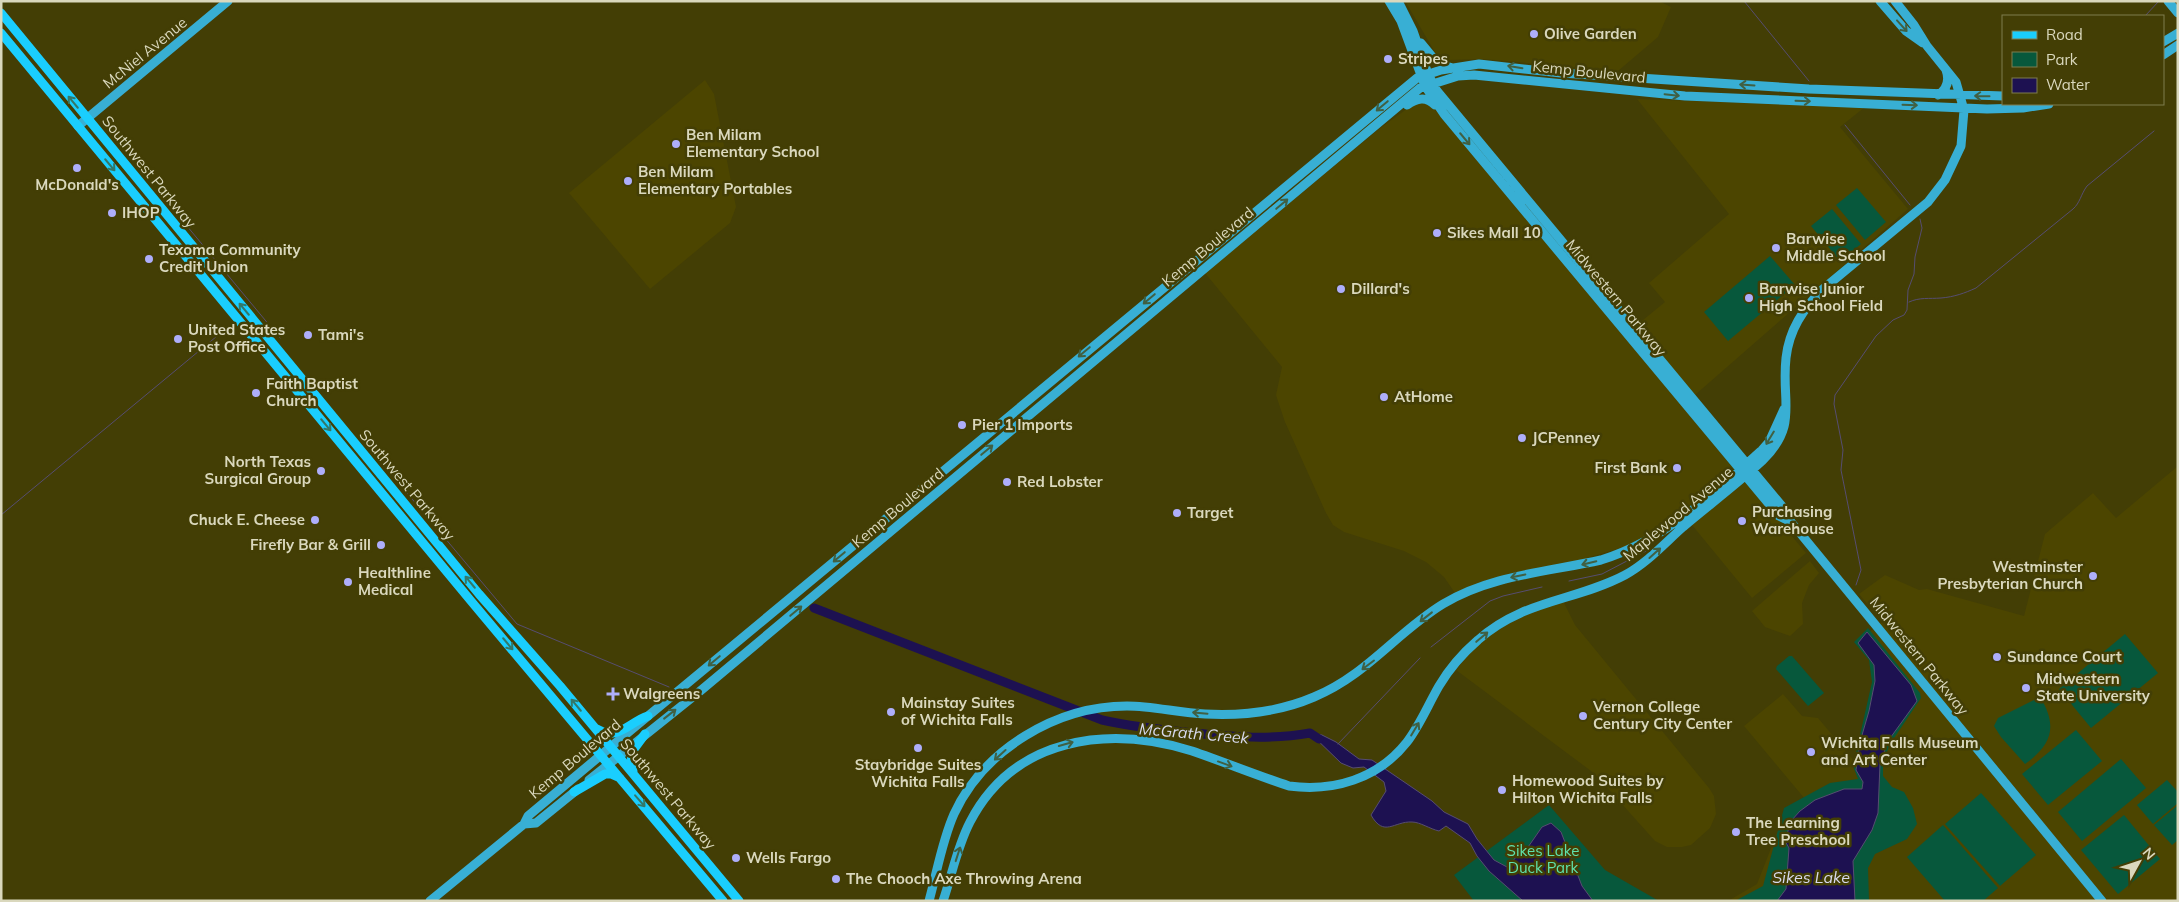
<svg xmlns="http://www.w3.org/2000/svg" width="2179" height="902" font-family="Mulish,sans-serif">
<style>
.built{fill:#4c4500}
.green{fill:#07583c}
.water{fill:#1d1151;stroke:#564d71}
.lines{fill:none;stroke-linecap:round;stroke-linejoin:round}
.stream{stroke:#564d71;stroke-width:1}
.river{stroke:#1d1151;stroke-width:9}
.secondary{stroke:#38afd4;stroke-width:9}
.primary{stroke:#1acefe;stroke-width:9}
.oneway{stroke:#406043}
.oneway2{stroke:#337869}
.poi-dot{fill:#aeaefb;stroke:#433e05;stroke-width:2}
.labels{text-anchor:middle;stroke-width:5;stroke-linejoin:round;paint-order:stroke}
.poi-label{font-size:15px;font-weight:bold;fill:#dad8bd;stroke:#433e05;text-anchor:start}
.street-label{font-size:15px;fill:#dad8bd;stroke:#433e05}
.park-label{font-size:15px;fill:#60e2ac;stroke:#433e05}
.water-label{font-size:16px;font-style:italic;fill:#d8daee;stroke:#433e05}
</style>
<rect width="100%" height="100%" fill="#433e05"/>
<path class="built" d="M1405 1H1659L1671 7 1658 37 1618 71 1483 59 1445 60 1436 54Z
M705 80 714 94 736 207 730 223 650 289 569 193Z
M1637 99 1865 107 1840 127 1908 209 1695 395 1637 325 1665 302 1649 283 1729 214Z
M1423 101 1434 108 1521 209 1733 468 1680 514 1631 545 1563 565 1507 574 1455 593 1444 577 1426 562 1404 551 1344 532 1333 525 1326 513 1285 422 1276 395 1282 367 1205 273 1379 129 1415 103Z
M2178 466V901H1728L1757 884 1786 810 1805 799 1744 726 1783 694 1802 716 1818 718 1855 762 1875 681 1872 665 1858 641 1882 622 1859 594 1885 575 1919 590 1927 589 2024 616 2045 534 2093 493 2116 518Z
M1746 481 1806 553 1752 598 1692 525Z
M1810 561 1819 573 1809 585 1802 603 1803 624 1790 636 1765 627 1752 611Z
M1562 599 1575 625 1709 788 1714 796 1716 814 1710 828 1691 845 1682 847H1667L1655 841 1595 774 1456 670 1478 643 1514 618Z"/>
<path class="green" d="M1857 188 1886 222 1865 240 1836 205Z
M1832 209 1861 244 1840 261 1811 226Z
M1770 256 1795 285 1728 341 1704 312Z
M1868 628 1920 693 1921 698 1890 744 1883 762V776L1892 787 1904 792 1913 808 1917 824 1907 839 1875 854 1868 868 1869 901H1735L1763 886 1784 808 1830 783 1858 779 1853 766 1872 682 1869 660 1854 642Z
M2125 634 2158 673 2091 728 2059 689Z
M1789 656H1792L1824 693 1808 706 1776 669 1777 666Z
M2040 697C2058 726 2052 745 2025 764L2001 737 1994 726 1998 718Z
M2076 730 2102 761 2048 805 2022 774Z
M2121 759 2146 788 2082 841 2058 812Z
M2167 780 2178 792V803L2153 824 2137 805Z
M1981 793 2036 855 2000 886 1945 824Z
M1549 805 1605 870 1659 901H1474L1454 875Z
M2178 805V840L2172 845 2154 825Z
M2124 815 2160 859 2118 894 2081 850Z
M1943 825 1998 888 1983 901H1945L1907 857Z"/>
<path class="water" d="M1867 632 1911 685 1917 701 1888 741 1880 764 1878 813 1872 830 1853 861 1855 901H1777L1786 889 1789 848 1785 841 1791 821 1800 811 1815 800 1844 789H1862L1863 782 1856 770 1860 742 1869 711 1875 681 1874 665 1858 643Z
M1310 733 1322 735 1336 742 1359 759 1372 760 1432 801 1444 812 1468 824 1477 839 1494 860 1507 867 1520 853 1526 850 1542 827 1551 823 1561 832 1582 886 1593 901H1523L1489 871 1477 856 1470 843 1446 826 1439 831C1430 829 1420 822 1412 822 1394 821 1384 838 1371 815L1386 791 1384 782 1364 767 1353 768 1341 763Z"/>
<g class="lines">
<path class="stream" d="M1744 1 1809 81
M2145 16 2159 1
M1845 125 1910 205
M177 214 280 338
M1909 302C1920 297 1929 299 1941 298 1954 297 1965 293 1976 288L2073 209C2080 203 2081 194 2087 186L2154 131
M366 444 517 624 669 687
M1 515 234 322
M1569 581 1602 574 1646 551
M1856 585 1861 570 1841 470 1843 450 1834 404 1835 395 1876 336 1893 320 1904 315 1907 310 1908 290 1914 274 1915 257 1922 228 1920 219
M1431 647 1490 601 1503 596 1542 587
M1338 744 1420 658"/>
<path class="river" d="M814 608 1102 720C1133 727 1163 730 1194 733 1234 737 1271 740 1310 733L1319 739"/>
<path class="secondary" d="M1389 1 1401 21 1425 86 1444 114 1779 516 1791 522
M1398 1 1413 31 1428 74 1437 91 1786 511 1791 522 2102 901
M1880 1 1906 31 1923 43
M2168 1 2178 13
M2163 42 2178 33
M1421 43 1435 60 1451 68
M2163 55 2178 45
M1938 95C1947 89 1950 81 1946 70
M1407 105C1417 98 1426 96 1435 105
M78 126 228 1
M589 780 699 692 1420 88 1458 76 1474 75 1685 96 1987 109 2023 108 2049 104
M524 824 536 823 578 789
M430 901 524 824 528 816 601 755 1417 78 1441 70 1479 64 1561 73 1809 89 2003 96
M929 901C937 872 942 841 954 814 984 749 1057 706 1127 706 1153 706 1179 713 1205 714 1242 716 1279 712 1314 697 1367 675 1397 632 1443 604 1491 575 1548 572 1601 560 1663 541 1715 493 1762 450L1769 442 1784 409
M943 901C952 875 957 847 970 822 1014 737 1108 725 1192 751 1224 762 1256 775 1289 786 1333 792 1378 779 1407 742 1420 725 1428 705 1439 686 1449 669 1463 653 1478 640 1522 600 1576 601 1625 575 1647 563 1665 543 1683 527 1709 505 1737 484 1762 461 1799 425 1781 403 1786 358 1789 330 1803 309 1823 289L1928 202 1945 180 1961 146 1964 110 1956 82 1927 46 1914 25 1895 1"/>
<path class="primary" d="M1 13 479 594 560 686 739 901
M1 33 471 601 723 901
M597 729C617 742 629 722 648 716
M633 772 631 753 645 734
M574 792 605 774H611L620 778"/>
</g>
<defs><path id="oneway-shaft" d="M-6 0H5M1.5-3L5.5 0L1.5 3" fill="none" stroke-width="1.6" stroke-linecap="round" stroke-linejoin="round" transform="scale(1.25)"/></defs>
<g class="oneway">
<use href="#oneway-shaft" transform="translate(1902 26) rotate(48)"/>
<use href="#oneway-shaft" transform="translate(1515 67) rotate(-171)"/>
<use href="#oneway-shaft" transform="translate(1747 85) rotate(-176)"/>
<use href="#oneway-shaft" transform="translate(1672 95) rotate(6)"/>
<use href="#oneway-shaft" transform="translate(1982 96) rotate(-179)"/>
<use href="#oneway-shaft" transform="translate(1803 101) rotate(2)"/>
<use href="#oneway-shaft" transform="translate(1910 105) rotate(2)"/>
<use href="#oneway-shaft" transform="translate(1382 106) rotate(140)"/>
<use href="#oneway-shaft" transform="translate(1465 139) rotate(50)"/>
<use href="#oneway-shaft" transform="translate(1282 204) rotate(-40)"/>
<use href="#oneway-shaft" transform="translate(1149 299) rotate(140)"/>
<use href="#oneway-shaft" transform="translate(1084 352) rotate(140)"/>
<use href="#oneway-shaft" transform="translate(1770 438) rotate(121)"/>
<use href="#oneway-shaft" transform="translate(987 450) rotate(-40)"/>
<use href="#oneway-shaft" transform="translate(1655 553) rotate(-42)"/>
<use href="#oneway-shaft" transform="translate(839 557) rotate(140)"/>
<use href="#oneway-shaft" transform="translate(1589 563) rotate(167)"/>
<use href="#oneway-shaft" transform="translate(1518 576) rotate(168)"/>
<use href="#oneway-shaft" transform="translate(796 611) rotate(-40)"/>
<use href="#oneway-shaft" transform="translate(1426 617) rotate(142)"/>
<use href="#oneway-shaft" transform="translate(1482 637) rotate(-40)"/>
<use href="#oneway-shaft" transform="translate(714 661) rotate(140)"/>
<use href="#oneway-shaft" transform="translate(1368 665) rotate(143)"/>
<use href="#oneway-shaft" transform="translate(1200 713) rotate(-175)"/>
<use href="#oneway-shaft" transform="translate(670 714) rotate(-38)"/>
<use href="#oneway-shaft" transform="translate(1415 729) rotate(-59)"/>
<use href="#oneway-shaft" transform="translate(1066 744) rotate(-16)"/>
<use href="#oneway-shaft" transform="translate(1000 755) rotate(138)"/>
<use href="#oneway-shaft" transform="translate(1225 764) rotate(20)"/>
<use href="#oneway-shaft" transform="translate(958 854) rotate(-72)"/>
</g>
<g class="oneway2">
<use href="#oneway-shaft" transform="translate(73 102) rotate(-130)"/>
<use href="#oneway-shaft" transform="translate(110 165) rotate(50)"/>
<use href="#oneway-shaft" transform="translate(244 309) rotate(-130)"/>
<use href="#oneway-shaft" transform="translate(326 425) rotate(50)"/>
<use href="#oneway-shaft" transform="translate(470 582) rotate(-130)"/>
<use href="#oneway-shaft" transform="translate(508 644) rotate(50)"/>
<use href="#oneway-shaft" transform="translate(576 705) rotate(-130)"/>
<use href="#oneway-shaft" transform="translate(640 801) rotate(49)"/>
</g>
<g class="poi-dot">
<circle cx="1534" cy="34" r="5"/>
<circle cx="1388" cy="59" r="5"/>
<circle cx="676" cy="144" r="5"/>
<circle cx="77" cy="168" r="5"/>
<circle cx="628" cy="181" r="5"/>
<circle cx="112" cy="213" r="5"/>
<circle cx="1437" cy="233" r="5"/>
<circle cx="1776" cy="248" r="5"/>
<circle cx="149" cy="259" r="5"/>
<circle cx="1341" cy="289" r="5"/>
<circle cx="1749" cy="298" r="5"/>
<circle cx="308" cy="335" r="5"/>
<circle cx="178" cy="339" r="5"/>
<circle cx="256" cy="393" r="5"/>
<circle cx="1384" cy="397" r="5"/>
<circle cx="962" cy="425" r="5"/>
<circle cx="1522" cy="438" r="5"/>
<circle cx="1677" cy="468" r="5"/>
<circle cx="321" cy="471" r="5"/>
<circle cx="1007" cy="482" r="5"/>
<circle cx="1177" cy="513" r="5"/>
<circle cx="315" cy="520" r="5"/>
<circle cx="1742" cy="521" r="5"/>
<circle cx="381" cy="545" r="5"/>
<circle cx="2093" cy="576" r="5"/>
<circle cx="348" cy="582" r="5"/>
<circle cx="1997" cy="657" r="5"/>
<circle cx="2026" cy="688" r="5"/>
<path d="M610.5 686.5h5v5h5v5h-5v5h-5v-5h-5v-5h5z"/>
<circle cx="891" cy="712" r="5"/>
<circle cx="1583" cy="716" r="5"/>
<circle cx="918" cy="748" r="5"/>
<circle cx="1811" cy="752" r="5"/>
<circle cx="1502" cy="790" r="5"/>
<circle cx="1736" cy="832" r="5"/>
<circle cx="736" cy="858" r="5"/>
<circle cx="836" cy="879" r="5"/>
</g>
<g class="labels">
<g class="poi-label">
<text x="1544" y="39">Olive Garden</text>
<text x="1398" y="64">Stripes</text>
<text x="686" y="140">Ben Milam<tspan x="686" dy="17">Elementary School</tspan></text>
<text x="638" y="177">Ben Milam<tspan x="638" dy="17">Elementary Portables</tspan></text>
<text x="77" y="190" text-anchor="middle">McDonald's</text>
<text x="122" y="218">IHOP</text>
<text x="1447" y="238">Sikes Mall 10</text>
<text x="1786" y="244">Barwise<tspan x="1786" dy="17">Middle School</tspan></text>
<text x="159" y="255">Texoma Community<tspan x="159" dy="17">Credit Union</tspan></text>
<text x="1351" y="294">Dillard's</text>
<text x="1759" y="294">Barwise Junior<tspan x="1759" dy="17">High School Field</tspan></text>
<text x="188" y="335">United States<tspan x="188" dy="17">Post Office</tspan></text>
<text x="318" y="340">Tami's</text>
<text x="266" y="389">Faith Baptist<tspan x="266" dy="17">Church</tspan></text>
<text x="1394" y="402">AtHome</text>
<text x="972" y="430">Pier 1 Imports</text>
<text x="1532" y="443">JCPenney</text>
<text x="311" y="467" text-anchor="end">North Texas<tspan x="311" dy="17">Surgical Group</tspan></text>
<text x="1667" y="473" text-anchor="end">First Bank</text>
<text x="1017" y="487">Red Lobster</text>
<text x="1752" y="517">Purchasing<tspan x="1752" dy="17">Warehouse</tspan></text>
<text x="1187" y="518">Target</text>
<text x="305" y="525" text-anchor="end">Chuck E. Cheese</text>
<text x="371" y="550" text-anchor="end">Firefly Bar &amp; Grill</text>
<text x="2083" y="572" text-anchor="end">Westminster<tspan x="2083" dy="17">Presbyterian Church</tspan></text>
<text x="358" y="578">Healthline<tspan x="358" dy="17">Medical</tspan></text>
<text x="2007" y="662">Sundance Court</text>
<text x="2036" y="684">Midwestern<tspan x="2036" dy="17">State University</tspan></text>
<text x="623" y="699">Walgreens</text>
<text x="901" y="708">Mainstay Suites<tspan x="901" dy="17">of Wichita Falls</tspan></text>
<text x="1593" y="712">Vernon College<tspan x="1593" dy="17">Century City Center</tspan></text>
<text x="1821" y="748">Wichita Falls Museum<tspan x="1821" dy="17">and Art Center</tspan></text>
<text x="918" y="770" text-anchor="middle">Staybridge Suites<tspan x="918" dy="17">Wichita Falls</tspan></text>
<text x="1512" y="786">Homewood Suites by<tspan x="1512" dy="17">Hilton Wichita Falls</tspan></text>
<text x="1746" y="828">The Learning<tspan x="1746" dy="17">Tree Preschool</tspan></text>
<text x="746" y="863">Wells Fargo</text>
<text x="846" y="884">The Chooch Axe Throwing Arena</text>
</g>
<g class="street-label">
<text transform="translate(145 53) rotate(-39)" y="5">McNiel Avenue</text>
<text transform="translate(1589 72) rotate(6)" y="5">Kemp Boulevard</text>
<text transform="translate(149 172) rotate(51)" y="5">Southwest Parkway</text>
<text transform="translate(1208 247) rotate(-40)" y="5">Kemp Boulevard</text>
<text transform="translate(1616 298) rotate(50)" y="5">Midwestern Parkway</text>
<text transform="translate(407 485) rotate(50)" y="5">Southwest Parkway</text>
<text transform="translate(898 508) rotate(-40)" y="5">Kemp Boulevard</text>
<text transform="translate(1678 514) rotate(-40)" y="5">Maplewood Avenue</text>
<text transform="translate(1919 656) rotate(51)" y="5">Midwestern Parkway</text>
<text transform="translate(575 759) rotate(-40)" y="5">Kemp Boulevard</text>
<text transform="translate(668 794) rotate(50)" y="5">Southwest Parkway</text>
</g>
<g class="park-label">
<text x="1543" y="856">Sikes Lake<tspan x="1543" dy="17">Duck Park</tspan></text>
</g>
<g class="water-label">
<text transform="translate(1194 733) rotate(5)" y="6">McGrath Creek</text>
<text x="1811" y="883">Sikes Lake</text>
</g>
</g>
<rect width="2179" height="902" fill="none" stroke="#dad8bd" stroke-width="5"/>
<rect x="2002" y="15" width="162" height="90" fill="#433e05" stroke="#7f7c4f"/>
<rect x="2012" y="31" width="25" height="8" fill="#1acefe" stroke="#7f7c4f"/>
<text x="2046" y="40" font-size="15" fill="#dad8bd">Road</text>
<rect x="2012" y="52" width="25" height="15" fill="#07583c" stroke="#7f7c4f"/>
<text x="2046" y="65" font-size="15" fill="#dad8bd">Park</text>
<rect x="2012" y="78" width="25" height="15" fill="#1d1151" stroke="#7f7c4f"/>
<text x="2046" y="90" font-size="15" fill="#dad8bd">Water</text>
<g transform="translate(2139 862) rotate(50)" stroke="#433e05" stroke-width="4" paint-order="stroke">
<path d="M0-4L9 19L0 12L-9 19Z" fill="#dad8bd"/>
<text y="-8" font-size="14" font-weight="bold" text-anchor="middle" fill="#dad8bd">N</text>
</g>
</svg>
